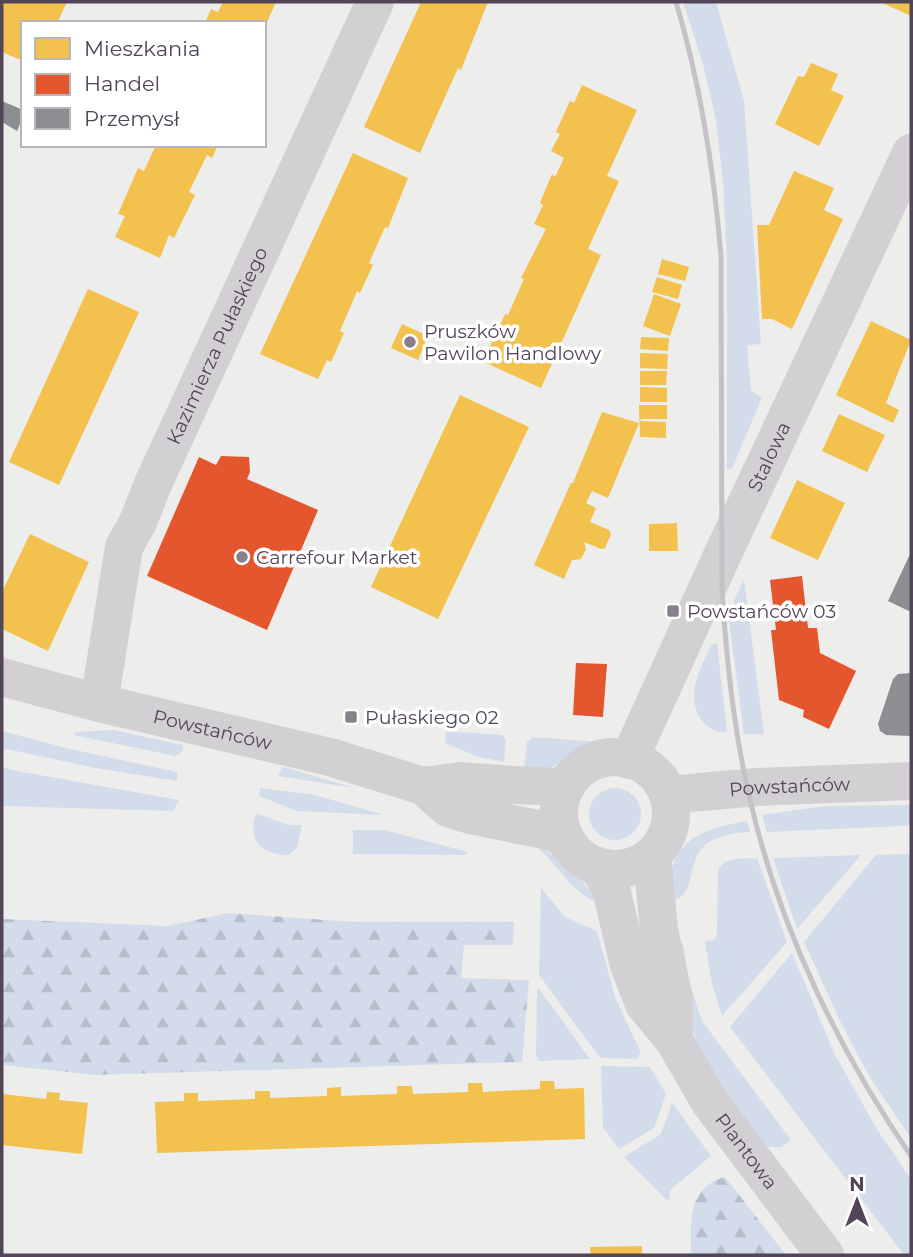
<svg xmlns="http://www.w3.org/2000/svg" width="913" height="1257" font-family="Montserrat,sans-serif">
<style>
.green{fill:#d2dceb}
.forest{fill:url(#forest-firs)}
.homes{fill:#f2c14e}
.shops{fill:#e4572e}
.industry{fill:#8d8d92}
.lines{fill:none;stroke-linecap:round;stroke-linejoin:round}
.minor{stroke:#d3d0d4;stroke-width:38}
.rail{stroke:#c4c2c6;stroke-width:5}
.poi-dot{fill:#88808b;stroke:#fff;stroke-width:2.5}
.labels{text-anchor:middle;stroke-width:7;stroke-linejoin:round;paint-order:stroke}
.poi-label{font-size:19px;fill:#514557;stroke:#fff;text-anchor:start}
.street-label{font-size:19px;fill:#514557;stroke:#fff}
</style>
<defs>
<pattern id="forest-firs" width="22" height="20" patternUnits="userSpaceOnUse" patternTransform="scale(1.75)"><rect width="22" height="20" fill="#d2dceb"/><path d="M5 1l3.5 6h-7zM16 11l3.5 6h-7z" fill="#b6becc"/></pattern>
</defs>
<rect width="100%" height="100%" fill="#ededec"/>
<path class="green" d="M683 2H716L744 101 761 344 747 345 751 391 762 397 732 469H727V260L723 181 716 120 703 64Z
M744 579 764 734H744L729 620 734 619V601Z
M717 643 727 732C718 733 709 729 703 722 683 697 701 667 712 644Z
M113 730 183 745V751L175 756 74 735 75 732Z
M2 731 66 748 177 772V781L96 768 2 748Z
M446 731 502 735 506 740 504 762 479 757 445 743Z
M533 737 600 742 550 768 524 771 527 742Z
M2 767 17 771 179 800 173 811 2 806Z
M283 767 355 788 278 776Z
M260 788 315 795 384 815 297 811 259 796Z
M589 814a26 26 0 1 1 52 0a26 26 0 1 1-52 0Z
M911 805V825L902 826 767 832 762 815 825 806Z
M256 813 288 825H302L297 848 289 855C262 855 247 841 256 813Z
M747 821 750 832C667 835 710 892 670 902 670 890 669 875 673 864 684 833 719 826 747 821Z
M353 830H384L468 852 464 855 353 854Z
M534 845C557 854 586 881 597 902 570 892 557 862 534 845Z
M911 854V1138L871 1079 842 1025 804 942 876 855Z
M861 855 797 929 773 858Z
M757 858 787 942 722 1016 712 984 705 942 715 939 717 933 718 870C725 856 743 859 757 858Z
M541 888 565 917 597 931 615 997 641 1053 637 1059 600 1058 539 975Z
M679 939 683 944 688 979 702 1021 791 1140 781 1147H766C738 1109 706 1072 691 1026 683 1001 682 966 679 939Z
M792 953 835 1055 878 1131 911 1179V1255H904L730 1027Z
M537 989H539L590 1059 539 1061 536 1055Z
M601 1066 650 1067 666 1094 654 1128 619 1149 603 1127Z
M672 1103 711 1156 670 1190V1199L667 1200 624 1157 661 1134Z"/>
<path class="forest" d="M228 913 353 922H514L513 945H464L461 978 529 980 522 1062 95 1075 2 1065V919L167 926Z
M725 1177 786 1255H691C691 1222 686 1188 725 1177Z"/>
<path class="homes" d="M2 2H67L57 23H23V61L2 52Z
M223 2H276L264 29V23H205L211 9 218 12Z
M421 2H488L461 70 458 68 420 153 364 127Z
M880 2H911V16Z
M811 63 838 74 831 90 844 96 819 146 775 124 798 76 804 77Z
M582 85 637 110 607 176 619 181 588 249 601 255 541 388 486 363 493 348 490 346 495 336 505 314 508 315 524 279 521 278 546 229 534 224 543 205 540 203 552 174 555 177 564 158 551 151 560 134 556 132 570 101 574 103Z
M156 145H218L212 158 207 155 189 192 195 195 174 238 169 235 160 258 115 237 125 216 118 214 138 168 144 171Z
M353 153 408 178 388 228 385 227 369 263 373 265 360 293 357 291 340 331 344 333 331 362 327 360 318 379 260 354Z
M794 171 834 188 824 210 843 219 792 329 772 319H762L757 225H769Z
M662 259 689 267 685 281 658 274Z
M657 277 682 285 678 299 652 292Z
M88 289 139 312 59 485 9 462Z
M654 294 681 304 670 336 643 326Z
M871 321 911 340 886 403 899 410 893 423 836 395Z
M402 324 428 336 418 360 391 348Z
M641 337 669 338 668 351 640 349Z
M640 353 668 354 667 369 640 368Z
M640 371H667L666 385H640Z
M640 387 667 388V402H640Z
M460 395 529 427 438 619 371 587Z
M639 405H667V419H641L640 421 666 422V438L640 437Z
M602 412 639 423 608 498 592 491 586 503 596 508 590 522 609 530 611 534 605 548 601 549 584 542 586 549 581 559 572 560 564 579 534 565 571 483H573Z
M839 414 885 435 867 472 822 451Z
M797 480 845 503 818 560 770 538Z
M677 523 678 551H649V524Z
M30 534 89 562 48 651 2 629V592Z
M540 1081H554L555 1089 584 1088 585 1139 157 1153 155 1102 184 1101V1093H198V1101L255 1099V1091H270V1098L327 1096V1088L341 1087V1096L397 1094V1086H412L413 1094 468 1092V1083H482L483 1092 540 1089Z
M47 1092 60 1093 59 1100 88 1103 82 1154 2 1145V1094L46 1099Z
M642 1246V1255H591L590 1247Z"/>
<path class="shops" d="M221 456 249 457 250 472 247 479 318 510 267 630 147 576 199 457 216 465Z
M802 576 808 628H817L820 653 856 671 829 729 803 717 804 710 779 700 771 630H776L770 580Z
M576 663 607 664 603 717 573 715Z"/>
<path class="industry" d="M2 101 23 110V117L17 131 2 122Z
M911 552V612L888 601Z
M911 673V736L886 735 880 731 878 724 893 679 898 674Z"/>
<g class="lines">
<g class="minor">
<path id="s1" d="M2 677 99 703 330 757 423 786 448 808 470 815 548 831 565 837"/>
<path id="s2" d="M99 703 124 547 138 522 153 484 375 2"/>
<circle cx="615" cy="813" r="56"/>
<path id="s3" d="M629 760 721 558 911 153"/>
<path d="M423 786 461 781 512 785 566 787"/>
<path id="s4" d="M668 795 757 787 911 781"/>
<path d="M652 856 659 930 674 999V1040"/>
<path id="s5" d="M598 866 611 889 629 965 644 1004 674 1040 709 1101 825 1255"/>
</g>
<path class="rail" d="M676 2C701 86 714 170 721 257L722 591C727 667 735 742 754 816 784 937 841 1054 911 1156"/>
</g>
<g class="poi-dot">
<circle cx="410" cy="342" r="7"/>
<circle cx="242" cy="557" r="7"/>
<rect x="666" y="604" width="14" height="14" rx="3.5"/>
<rect x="344" y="710" width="14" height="14" rx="3.5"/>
</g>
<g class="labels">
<g class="poi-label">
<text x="424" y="338">Pruszków<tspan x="424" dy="22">Pawilon Handlowy</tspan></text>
<text x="256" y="564">Carrefour Market</text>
<text x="687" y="618">Powstańców 03</text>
<text x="365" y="724">Pułaskiego 02</text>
</g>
<g class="street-label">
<text dy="7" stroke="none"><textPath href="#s2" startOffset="380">Kazimierza Pułaskiego</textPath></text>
<text dy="7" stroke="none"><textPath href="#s3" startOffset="334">Stalowa</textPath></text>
<text dy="7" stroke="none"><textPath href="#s1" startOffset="217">Powstańców</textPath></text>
<text dy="7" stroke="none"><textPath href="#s4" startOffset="122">Powstańców</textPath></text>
<text dy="7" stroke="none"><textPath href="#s5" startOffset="326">Plantowa</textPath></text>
</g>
</g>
<rect width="913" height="1257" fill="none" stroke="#514557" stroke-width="7"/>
<rect x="21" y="21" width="245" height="126" fill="#ffffff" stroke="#b9b5bc" stroke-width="2"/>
<rect x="35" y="38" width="35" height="21" fill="#f2c14e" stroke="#b9b5bc" stroke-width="2"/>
<text x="84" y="56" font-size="21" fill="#514557">Mieszkania</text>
<rect x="35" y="74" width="35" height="21" fill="#e4572e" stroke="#b9b5bc" stroke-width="2"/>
<text x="84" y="91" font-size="21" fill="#514557">Handel</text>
<rect x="35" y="108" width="35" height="21" fill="#8d8d92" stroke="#b9b5bc" stroke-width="2"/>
<text x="84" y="126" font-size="21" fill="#514557">Przemysł</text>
<g transform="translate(857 1201)" stroke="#ffffff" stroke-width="5" paint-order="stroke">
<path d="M0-5L12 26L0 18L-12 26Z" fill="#514557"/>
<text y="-10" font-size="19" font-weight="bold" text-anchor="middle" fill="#514557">N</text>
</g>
</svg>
